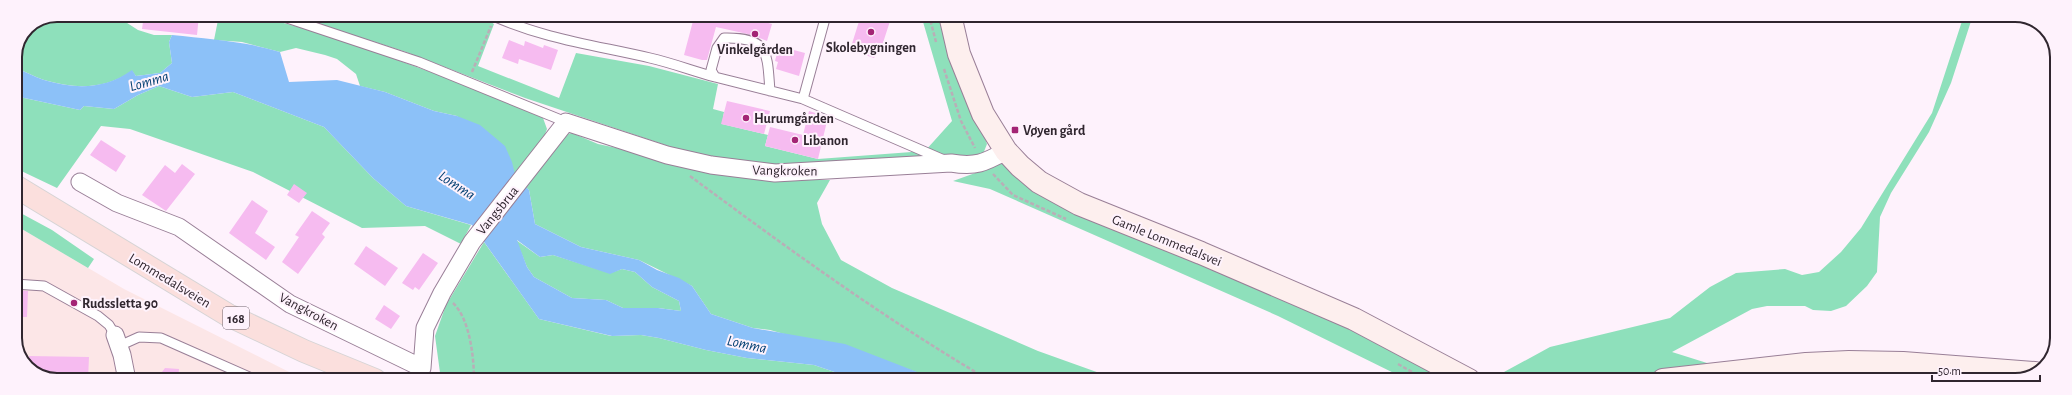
<svg xmlns="http://www.w3.org/2000/svg" width="2072" height="395" font-family="'Alegreya Sans',sans-serif">
<style>
.industrial{fill:#fce6e7}
.green{fill:#8ee0bb}
.water{fill:#8cc1f8;fill-rule:evenodd}
.building{fill:#f6bbf0}
.lines{fill:none;stroke-linecap:round;stroke-linejoin:round}
.lane-casing{stroke:#997f97;stroke-width:11}
.street-casing{stroke:#997f97;stroke-width:19}
.secondary-casing{stroke:#997f97;stroke-width:24}
.primary-casing{stroke:#d6d4d5;stroke-width:24}
.path{stroke:#b9aeb7;stroke-width:2.5;stroke-dasharray:4 2;stroke-linecap:butt}
.lane{stroke:#fff;stroke-width:9}
.street{stroke:#fff;stroke-width:17}
.secondary{stroke:#fdefee;stroke-width:22}
.primary{stroke:#fbdfdd;stroke-width:22}
.poi-dot{fill:#a32475;stroke:#fef2fc;stroke-width:1.5}
.labels{text-anchor:middle;stroke-width:4;stroke-linejoin:round;paint-order:stroke}
.shield{fill:#fef2fc;stroke:#6e636c;stroke-width:1}
.shield-label{font-size:13px;font-weight:bold;fill:#30262f}
.poi-label{font-size:14px;font-weight:bold;fill:#30262f;stroke:#fef2fc;text-anchor:start}
.street-label{font-size:14px;fill:#30262f;stroke:#fef2fc}
.water-label{font-size:15px;font-style:italic;fill:#074274;stroke:#fef2fc}
.rim{fill:none;stroke:#30262f;stroke-width:2}
</style>
<rect width="100%" height="100%" fill="#fef2fc"/>
<path class="industrial" d="M15 225 124 289 305 380H51L27 368 15 343Z"/>
<path class="green" d="M57 15H102V19L124 21 138 30 154 35H172L169 42 172 63 160 73 136 76 132 71C104 90 75 89 44 80 34 77 25 71 15 68V57L27 27Z
M219 15H254L328 35 461 83 543 118 547 129 544 137 516 178 457 116 434 111 385 92 360 86 356 74 337 59 325 55 296 48 280 52 242 42 214 40Z
M291 15H480L494 24 478 66 559 98 576 53 649 66 718 84 713 109 724 112 722 124 768 135 765 146 818 159 925 151 952 121 921 15H943L987 144 983 154 979 157 790 168 710 160 525 98 406 52Z
M1964 15H1973L1951 83 1929 132 1891 193 1880 217 1877 272 1867 286 1846 306 1831 311 1813 310 1805 306H1767L1752 309 1672 352 1707 363H1739L1686 369 1619 380H1500L1493 378 1550 347 1670 318 1710 287 1736 273 1785 269 1802 275 1819 272 1841 252 1861 228 1932 113Z
M159 86 192 97 233 92 324 127 373 178 406 206 471 225 461 244 425 226 362 228 253 172 130 129 101 126 57 188 15 168V96L80 110 84 106 114 109 138 95Z
M572 133 598 144 765 180H830L817 203 822 224 841 260 892 288 1038 351 1119 380H928L924 375 908 369 770 330 753 328 711 314 692 286 639 260 581 247 535 224 529 190 524 186 563 135Z
M1003 163 1347 324 1450 380H1408L1278 316 990 189 953 181Z
M15 210 52 230 94 259 88 268 15 225Z
M516 240 540 257 553 255 610 273 622 269 635 272 652 287 679 301 681 311 658 308H623L606 300 572 298 534 277 527 267Z
M484 242 539 319 611 336 641 335 659 338 706 350 747 358 814 365 858 380H441L435 336 446 305Z
M1846 369 2015 380H1724Z"/>
<path class="water" d="M172 35C209 39 244 41 280 52L289 82 337 80 385 92 434 111 457 116 480 125 505 146 512 162 516 178 529 190 535 224 581 247 639 260 657 270 679 278 692 286 711 314 753 328 845 344 925 375 928 380H858L814 365 747 358 706 350 659 338 641 335 612 336 539 319 472 225 406 206 373 178 324 127 233 92 192 97 159 86 138 95 114 109 84 106 80 110 15 96V68C25 71 34 77 44 80 75 89 104 90 132 70L136 76 160 73 172 63 169 42ZM517 240 540 257 553 255 610 274 622 269 635 272 652 287 679 301 681 311 658 308H623L606 300 572 298 534 277 527 267Z"/>
<path class="building" d="M144 15H199L197 35 142 29Z
M686 15H740L772 24 767 41 752 35 716 27 707 60H702L684 55 693 21 685 19Z
M861 15H892L881 49 878 48 874 58 850 50Z
M509 40 524 46 525 41 543 48 544 45 558 50 551 70 519 59 518 64 502 58Z
M779 46 805 53 799 76 776 69 778 62 775 61Z
M727 101 770 111 764 134 721 124Z
M809 111 828 117 818 159 765 146 770 127 803 135Z
M101 140 126 156 116 172 90 155Z
M182 164 195 174 166 211 142 195 165 165 175 173Z
M294 184 307 193 299 203 287 195Z
M252 200 268 211 255 233 275 247 266 260 229 233Z
M312 211 330 223 322 234 325 237 298 274 282 262 299 237 295 235Z
M366 246 398 268 385 286 354 264Z
M423 253 438 263 419 290 415 287 413 290 402 283Z
M15 290 28 291 27 317H15Z
M384 305 400 316 391 329 375 319Z
M29 356 89 357 88 380H51L29 368Z
M165 368 179 369 178 380H156Z"/>
<g class="lines">
<defs>
<path id="lane" d="M278 15 419 62 566 122
M491 15C544 39 594 45 650 58 672 63 693 71 715 77
M826 15 803 99 944 160
M770 91C767 54 770 37 724 38L717 48 711 70 715 77 803 99
M15 284 44 286 98 316 109 325 115 335
M119 346 139 337 161 338 256 380"/>
<path id="street" d="M80 182 117 203 179 227 290 304 422 368 425 328 442 293 472 242 566 122 667 155 711 165 775 173 951 163C976 167 984 163 1006 151
M115 335 122 355 127 380"/>
<path id="secondary" d="M950 15 959 54 983 114 1006 151 1020 166 1039 182 1079 204 1201 253 1354 319 1469 380
M1663 380 1806 364 1849 362 1903 363 2035 373"/>
<path id="primary" d="M15 186 228 315 304 351 375 380"/>
</defs>
<use href="#lane" class="lane-casing"/>
<use href="#street" class="street-casing"/>
<use href="#secondary" class="secondary-casing"/>
<use href="#primary" class="primary-casing"/>
<path class="path" d="M929 15 936 42
M944 69 961 121 975 148
M472 72 491 26
M993 174 1013 195 1066 219
M690 176C787 248 885 319 989 380
M453 303C470 319 474 358 474 380
M1398 364 1426 380"/>
<use href="#lane" class="lane"/>
<use href="#street" class="street"/>
<use href="#secondary" class="secondary"/>
<use href="#primary" class="primary"/>
</g>
<g class="poi-dot">
<circle cx="871" cy="32" r="4"/>
<circle cx="755" cy="34" r="4"/>
<circle cx="746" cy="118" r="4"/>
<rect x="1011" y="126" width="8" height="8" rx="2"/>
<circle cx="795" cy="140" r="4"/>
<circle cx="74" cy="303" r="4"/>
</g>
<g class="labels">
<rect class="shield" x="223" y="307" width="26" height="22" rx="3"/>
<g class="shield-label">
<text x="236" y="323">168</text>
</g>
<g class="poi-label">
<text x="871" y="52" text-anchor="middle">Skolebygningen</text>
<text x="755" y="54" text-anchor="middle">Vinkelgården</text>
<text x="754" y="123">Hurumgården</text>
<text x="1023" y="135">Vøyen gård</text>
<text x="803" y="145">Libanon</text>
<text x="82" y="308">Rudssletta 90</text>
</g>
<g class="street-label">
<text transform="translate(785 170) rotate(1)" y="5">Vangkroken</text>
<text transform="translate(497 210) rotate(-51)" y="5">Vangsbrua</text>
<text transform="translate(1167 240) rotate(22)" y="5">Gamle Lommedalsvei</text>
<text transform="translate(170 280) rotate(31)" y="5">Lommedalsveien</text>
<text transform="translate(309 311) rotate(28)" y="5">Vangkroken</text>
</g>
<g class="water-label">
<text transform="translate(149 81) rotate(-16)" y="5">Lomma</text>
<text transform="translate(457 185) rotate(33)" y="5">Lomma</text>
<text transform="translate(747 344) rotate(12)" y="5">Lomma</text>
</g>
</g>
<path d="M0 0H2072V395H0ZM57 22H2015A35 35 0 0 1 2050 57V338A35 35 0 0 1 2015 373H57A35 35 0 0 1 22 338V57A35 35 0 0 1 57 22Z" fill="#fef2fc" fill-rule="evenodd"/>
<path class="rim" d="M57 22H2015A35 35 0 0 1 2050 57V338A35 35 0 0 1 2015 373H57A35 35 0 0 1 22 338V57A35 35 0 0 1 57 22Z"/>
<path d="M1932 375v6h108v-6" fill="none" stroke="#30262f" stroke-width="2"/>
<text x="1938" y="375" font-size="12" fill="#30262f" stroke="#fef2fc" stroke-width="3" paint-order="stroke">50 m</text>
</svg>
